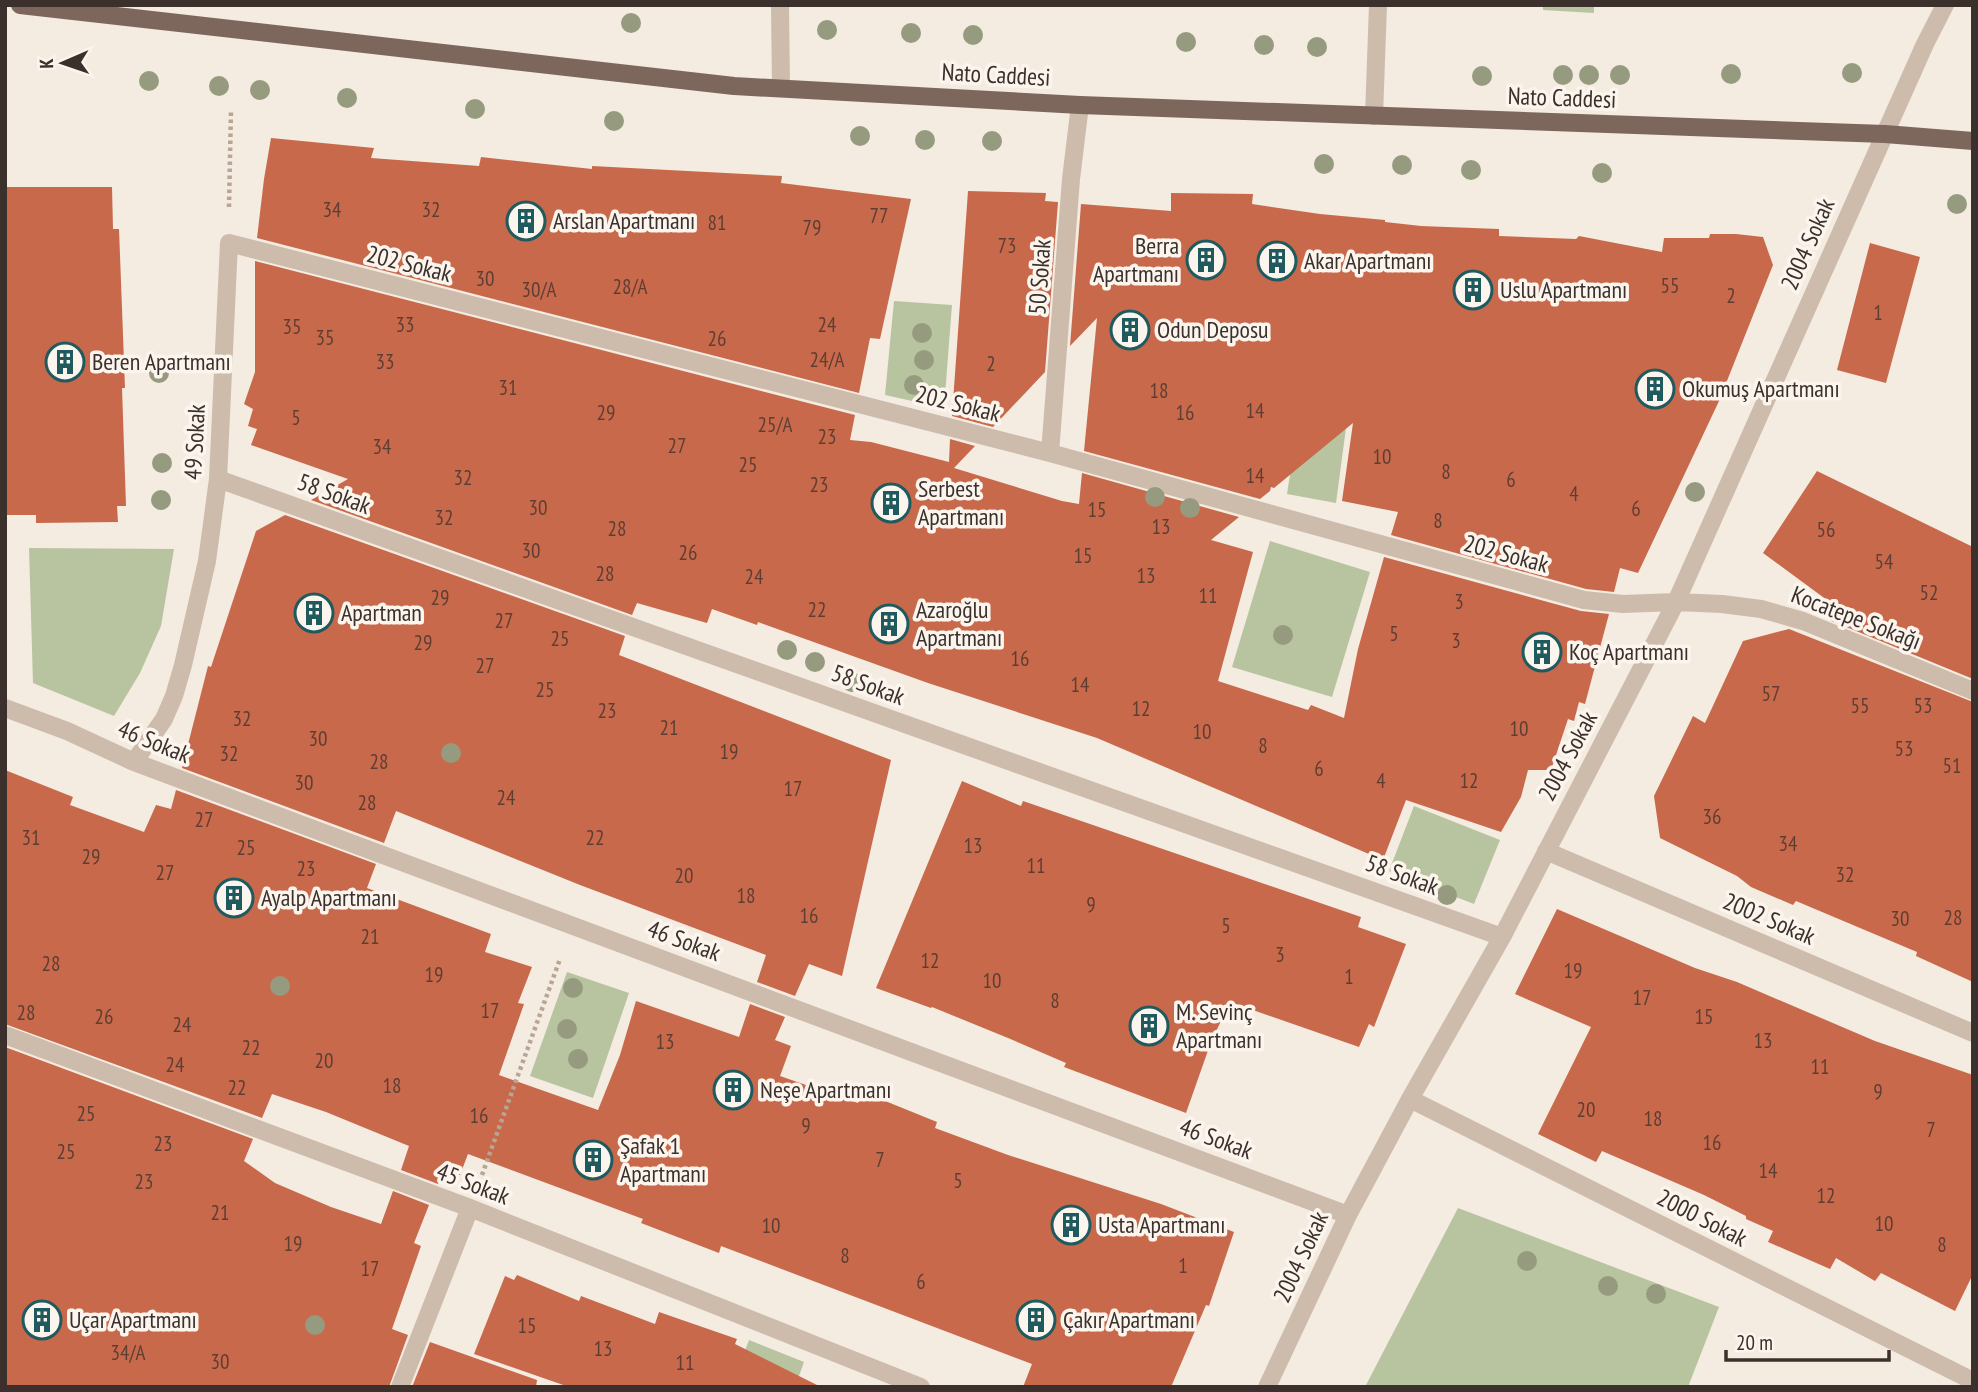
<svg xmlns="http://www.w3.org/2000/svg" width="1978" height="1392" font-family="'PT Sans Narrow',sans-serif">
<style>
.green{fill:#b8c4a0}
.building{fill:#c8694b}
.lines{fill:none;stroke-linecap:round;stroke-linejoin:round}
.path{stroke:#b9a596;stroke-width:4.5;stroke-dasharray:3.5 3.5;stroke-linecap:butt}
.minor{stroke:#cdbbac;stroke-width:18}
.major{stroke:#7d675c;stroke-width:18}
.tree{fill:#969b7f}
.labels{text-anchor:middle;stroke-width:7;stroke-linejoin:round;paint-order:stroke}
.number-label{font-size:21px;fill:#5e3e33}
.street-label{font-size:24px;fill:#3b302b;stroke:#fbf5ee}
.poi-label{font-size:24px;fill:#3b302b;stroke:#fbf5ee;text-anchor:start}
</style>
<rect width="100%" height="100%" fill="#f4ebe1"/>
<path class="green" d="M1543 5H1594V13L1543 10Z
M894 301 952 305 944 408 885 395Z
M1308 359 1355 360 1336 503 1287 494Z
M1270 541 1370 572 1332 697 1232 667Z
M29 548 174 549 161 626 140 673 114 716 33 683Z
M1414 806 1500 840 1474 904 1389 871Z
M567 972 629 993 593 1098 530 1076Z
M1458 1208 1719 1307 1688 1387H1365Z
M749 1340 804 1362 795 1387H731Z"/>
<path class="building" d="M271 138 374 148 371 158 479 166 481 157 592 169V166L782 176 781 183 911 199 880 339 870 338 859 393 257 238 264 179Z
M5 187H112L113 229H119L125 388H122L126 506H117L118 522 36 523V515H5Z
M968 191 1046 193 1045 201 1058 202 1045 372 993 427 952 416Z
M1171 193 1253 194 1252 204 1320 214 1385 220V222L1421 226 1499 229V236L1576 239 1579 236 1662 252 1664 238H1709L1710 234H1736L1763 237 1773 265 1719 401 1638 573 1620 568 1614 592 1586 589 1391 535 1398 512 1342 501 1353 423 1274 488 1271 487 1270 491 1260 499 1084 451 1097 318 1070 346 1081 204 1171 211Z
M1870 243 1920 257 1886 383 1837 370Z
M255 261 855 415 850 440 871 442 949 462 950 439 975 446 954 468 1062 501 1079 504 1082 473 1239 517 1211 540 1253 552 1218 681 1308 710 1311 705 1344 718 1358 649 1384 557 1581 611 1609 614 1585 704 1579 702 1574 721 1568 719 1551 770H1528L1521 797 1501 832 1406 800 1383 860 1097 738 928 683 758 622 757 625 712 609 707 623 637 603 632 615 311 500 348 479 251 445 257 429 248 426 253 409 244 404 255 372Z
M1817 471 1973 547V679L1827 619 1846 614 1763 553Z
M285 515 625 636 619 655 891 760 842 976 809 964 795 996 757 982 766 955 580 885 396 811 384 843 182 768 208 666 211 667 256 531Z
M1789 629 1973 702V982L1916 956 1917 952 1796 901 1793 905 1751 887 1737 876 1660 838 1654 796 1693 716 1705 723 1743 641Z
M5 770 73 797 70 805 144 832 156 805 171 809 176 790 376 864 367 888 491 934 485 952 532 967 518 1003 524 1004 499 1075 598 1110 620 1055 636 1001 739 1037 750 1004 785 1017 775 1040 791 1046 780 1076 858 1103 863 1092 937 1122 935 1128 1008 1155 1161 1204 1234 1232 1209 1306 1206 1305 1171 1387H1023L1032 1364 721 1246 719 1253 641 1223 643 1219 468 1154 460 1175 444 1168 438 1184 401 1170 409 1146 326 1112 272 1094 262 1118 5 1024Z
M962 781 1021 806 1023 801 1361 917 1358 927 1406 944 1374 1027 1369 1024 1359 1047 1230 1002 1211 1042 1186 1113 1064 1067 1066 1063 1008 1038 932 1007 931 1008 876 988Z
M1557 909 1695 968 1737 982 1875 1041 1973 1075V1274L1955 1311 1881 1273 1875 1281 1836 1258 1830 1269 1768 1242 1773 1231 1746 1219V1216L1704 1195 1602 1151 1596 1162 1538 1134 1591 1027 1515 994Z
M5 1047 253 1139 244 1161 275 1183 331 1207 381 1224 393 1191 429 1205 414 1243 421 1246 392 1329 408 1335 389 1387H5Z
M517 1275 579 1301 581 1296 655 1324 659 1312 737 1339 735 1344 821 1387H569L474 1354 505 1276 514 1280Z
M430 1342 537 1380 536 1387H412Z"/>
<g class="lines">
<path class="path" d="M229 207 231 110
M482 1175 560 959"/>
<path class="minor" d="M780 5 781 88
M1374 116 1378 5
M1050 453 1071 179 1080 105
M218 479 1502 937
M5 708 67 731 134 762 1348 1215
M134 762 164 719 174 696 183 665 207 561 218 479 229 243 1050 453 1584 600 1623 604 1676 602 1722 604 1761 609 1803 621 1973 691
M1546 851 1973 1033
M5 1035 470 1208 921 1387
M1410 1099 1973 1381
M400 1387 470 1208
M1267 1387 1348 1215 1410 1099 1502 937 1676 602 1925 44 1945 5"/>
<path class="major" d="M20 5 734 86 1080 105 1885 134 1973 141"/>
</g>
<g class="tree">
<circle cx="631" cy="23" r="10"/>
<circle cx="827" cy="30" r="10"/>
<circle cx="911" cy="33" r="10"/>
<circle cx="973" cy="35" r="10"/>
<circle cx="1186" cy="42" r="10"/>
<circle cx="1264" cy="45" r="10"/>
<circle cx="1317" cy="47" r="10"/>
<circle cx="1852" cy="73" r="10"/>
<circle cx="1731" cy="74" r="10"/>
<circle cx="1563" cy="75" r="10"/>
<circle cx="1589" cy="75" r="10"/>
<circle cx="1620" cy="75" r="10"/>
<circle cx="1482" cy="76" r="10"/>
<circle cx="149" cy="81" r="10"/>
<circle cx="219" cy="86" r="10"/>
<circle cx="260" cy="90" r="10"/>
<circle cx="347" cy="98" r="10"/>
<circle cx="475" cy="109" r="10"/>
<circle cx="614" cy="121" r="10"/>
<circle cx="860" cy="136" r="10"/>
<circle cx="925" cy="140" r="10"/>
<circle cx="992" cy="141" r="10"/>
<circle cx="1324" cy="164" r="10"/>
<circle cx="1402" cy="165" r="10"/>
<circle cx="1471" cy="170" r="10"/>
<circle cx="1602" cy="173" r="10"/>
<circle cx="1957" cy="204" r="10"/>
<circle cx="922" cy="333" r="10"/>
<circle cx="924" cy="360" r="10"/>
<circle cx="159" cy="373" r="10"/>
<circle cx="914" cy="385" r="10"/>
<circle cx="162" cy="463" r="10"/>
<circle cx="1695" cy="492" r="10"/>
<circle cx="1155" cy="497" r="10"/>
<circle cx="161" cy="500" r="10"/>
<circle cx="1190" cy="508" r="10"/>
<circle cx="1283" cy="635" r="10"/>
<circle cx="787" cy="650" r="10"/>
<circle cx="815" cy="662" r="10"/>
<circle cx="852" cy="682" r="10"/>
<circle cx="451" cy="753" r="10"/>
<circle cx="1447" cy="895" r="10"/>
<circle cx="280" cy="986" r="10"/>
<circle cx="573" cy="988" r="10"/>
<circle cx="567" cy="1029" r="10"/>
<circle cx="578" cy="1059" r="10"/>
<circle cx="1527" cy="1261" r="10"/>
<circle cx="1608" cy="1286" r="10"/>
<circle cx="1656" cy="1294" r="10"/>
<circle cx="315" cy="1325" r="10"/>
</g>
<defs>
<symbol id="building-ring" viewBox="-11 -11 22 22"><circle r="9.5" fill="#fbf5ee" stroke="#1f5a5e" stroke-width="1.5"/><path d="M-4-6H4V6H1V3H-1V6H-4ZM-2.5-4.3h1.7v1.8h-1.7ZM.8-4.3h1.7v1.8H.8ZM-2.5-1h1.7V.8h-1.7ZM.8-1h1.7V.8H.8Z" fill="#1f5a5e"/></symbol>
</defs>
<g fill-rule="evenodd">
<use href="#building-ring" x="504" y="199" width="44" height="44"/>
<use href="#building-ring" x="1184" y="238" width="44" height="44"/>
<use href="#building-ring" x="1255" y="239" width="44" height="44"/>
<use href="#building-ring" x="1451" y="268" width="44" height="44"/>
<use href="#building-ring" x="1108" y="308" width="44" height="44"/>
<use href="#building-ring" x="43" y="340" width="44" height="44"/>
<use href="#building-ring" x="1633" y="367" width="44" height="44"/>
<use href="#building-ring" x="869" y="481" width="44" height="44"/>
<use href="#building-ring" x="292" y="591" width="44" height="44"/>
<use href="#building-ring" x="867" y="602" width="44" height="44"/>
<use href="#building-ring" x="1520" y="630" width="44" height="44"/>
<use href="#building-ring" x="212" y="876" width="44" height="44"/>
<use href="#building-ring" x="1127" y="1004" width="44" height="44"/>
<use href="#building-ring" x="711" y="1068" width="44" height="44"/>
<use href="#building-ring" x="571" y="1138" width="44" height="44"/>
<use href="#building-ring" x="1049" y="1203" width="44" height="44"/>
<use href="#building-ring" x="20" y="1298" width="44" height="44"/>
<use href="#building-ring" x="1014" y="1298" width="44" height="44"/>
</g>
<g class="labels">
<g class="number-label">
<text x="332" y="217">34</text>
<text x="431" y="217">32</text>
<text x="879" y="223">77</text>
<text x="717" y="230">81</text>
<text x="812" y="235">79</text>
<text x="1007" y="253">73</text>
<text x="485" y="286">30</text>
<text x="1670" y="293">55</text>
<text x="630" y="294">28/A</text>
<text x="539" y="297">30/A</text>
<text x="1731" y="303">2</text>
<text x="1878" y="320">1</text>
<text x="405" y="332">33</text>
<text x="827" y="332">24</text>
<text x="292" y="334">35</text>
<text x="325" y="345">35</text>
<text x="717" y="346">26</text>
<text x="827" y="367">24/A</text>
<text x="385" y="369">33</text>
<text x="991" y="371">2</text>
<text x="508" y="395">31</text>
<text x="1159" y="398">18</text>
<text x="1255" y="418">14</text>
<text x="606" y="420">29</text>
<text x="1185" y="420">16</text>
<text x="296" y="425">5</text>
<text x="775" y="432">25/A</text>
<text x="827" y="444">23</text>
<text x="677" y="453">27</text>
<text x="382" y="454">34</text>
<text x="1382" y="464">10</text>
<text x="748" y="472">25</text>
<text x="1446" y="479">8</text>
<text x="1255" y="483">14</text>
<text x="463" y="485">32</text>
<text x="1511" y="487">6</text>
<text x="819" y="492">23</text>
<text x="1574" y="501">4</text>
<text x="538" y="515">30</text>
<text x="1636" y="516">6</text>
<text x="1097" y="517">15</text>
<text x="444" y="525">32</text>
<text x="1438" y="528">8</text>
<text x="1161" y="534">13</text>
<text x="617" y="536">28</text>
<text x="1826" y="537">56</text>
<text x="531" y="558">30</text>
<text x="688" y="560">26</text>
<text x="1083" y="563">15</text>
<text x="1884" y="569">54</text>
<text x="605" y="581">28</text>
<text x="1146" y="583">13</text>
<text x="754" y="584">24</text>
<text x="1929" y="600">52</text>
<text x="1208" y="603">11</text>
<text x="440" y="605">29</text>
<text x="1459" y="609">3</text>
<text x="817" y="617">22</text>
<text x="504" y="628">27</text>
<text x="1394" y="641">5</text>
<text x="560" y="646">25</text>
<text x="1456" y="648">3</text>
<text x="423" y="650">29</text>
<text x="1020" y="666">16</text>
<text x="485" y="673">27</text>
<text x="1080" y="692">14</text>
<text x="545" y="697">25</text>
<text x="1771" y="701">57</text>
<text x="1860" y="713">55</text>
<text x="1923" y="713">53</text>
<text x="1141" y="716">12</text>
<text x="607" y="718">23</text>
<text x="242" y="726">32</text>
<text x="669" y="735">21</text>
<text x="1519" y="736">10</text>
<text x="1202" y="739">10</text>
<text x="318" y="746">30</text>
<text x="1263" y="753">8</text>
<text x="1904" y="756">53</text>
<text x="729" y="759">19</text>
<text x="229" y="761">32</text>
<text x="379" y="769">28</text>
<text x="1952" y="773">51</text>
<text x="1319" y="776">6</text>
<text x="1381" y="788">4</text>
<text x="1469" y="788">12</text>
<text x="304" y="790">30</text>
<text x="793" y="796">17</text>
<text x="506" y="805">24</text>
<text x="367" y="810">28</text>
<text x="1712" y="824">36</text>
<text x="204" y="827">27</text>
<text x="31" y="845">31</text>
<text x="595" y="845">22</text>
<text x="1788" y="851">34</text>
<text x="973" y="853">13</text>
<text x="246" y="855">25</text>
<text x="91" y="864">29</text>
<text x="1036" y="873">11</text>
<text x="306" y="876">23</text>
<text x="165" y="880">27</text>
<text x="1845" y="882">32</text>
<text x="684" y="883">20</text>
<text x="746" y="903">18</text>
<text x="1091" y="912">9</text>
<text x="809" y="923">16</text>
<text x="1953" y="925">28</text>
<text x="1900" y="926">30</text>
<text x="1226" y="933">5</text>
<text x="370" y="944">21</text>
<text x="1280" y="962">3</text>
<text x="930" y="968">12</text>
<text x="51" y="971">28</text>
<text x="1573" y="978">19</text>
<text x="434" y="982">19</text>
<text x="1349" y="984">1</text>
<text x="992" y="988">10</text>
<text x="1642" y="1005">17</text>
<text x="1055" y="1008">8</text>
<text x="490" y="1018">17</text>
<text x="26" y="1020">28</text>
<text x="104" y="1024">26</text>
<text x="1704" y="1024">15</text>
<text x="182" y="1032">24</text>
<text x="1763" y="1048">13</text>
<text x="665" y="1049">13</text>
<text x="251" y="1055">22</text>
<text x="324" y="1068">20</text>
<text x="175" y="1072">24</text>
<text x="1820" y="1074">11</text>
<text x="392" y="1093">18</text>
<text x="237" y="1095">22</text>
<text x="1878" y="1099">9</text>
<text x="1586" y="1117">20</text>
<text x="86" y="1121">25</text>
<text x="479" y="1123">16</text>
<text x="1653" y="1126">18</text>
<text x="806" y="1133">9</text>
<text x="1931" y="1137">7</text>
<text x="1712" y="1150">16</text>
<text x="163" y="1151">23</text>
<text x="66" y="1159">25</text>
<text x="880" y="1167">7</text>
<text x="1768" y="1178">14</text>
<text x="958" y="1188">5</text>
<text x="144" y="1189">23</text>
<text x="1826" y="1203">12</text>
<text x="220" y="1220">21</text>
<text x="1884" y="1231">10</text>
<text x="771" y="1233">10</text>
<text x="293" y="1251">19</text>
<text x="1942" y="1252">8</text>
<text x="845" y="1263">8</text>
<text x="1183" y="1273">1</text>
<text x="370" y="1276">17</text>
<text x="921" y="1289">6</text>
<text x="527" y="1333">15</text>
<text x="603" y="1356">13</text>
<text x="128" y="1360">34/A</text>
<text x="220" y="1369">30</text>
<text x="685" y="1370">11</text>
</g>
<g class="street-label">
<text transform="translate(996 75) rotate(3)" y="8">Nato Caddesi</text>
<text transform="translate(1562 98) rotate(2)" y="8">Nato Caddesi</text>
<text transform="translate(1808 244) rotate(-66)" y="8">2004 Sokak</text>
<text transform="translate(409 264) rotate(14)" y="8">202 Sokak</text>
<text transform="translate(1040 277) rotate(-86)" y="8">50 Sokak</text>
<text transform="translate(958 404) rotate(14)" y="8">202 Sokak</text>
<text transform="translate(195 442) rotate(-87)" y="8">49 Sokak</text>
<text transform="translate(334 494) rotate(20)" y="8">58 Sokak</text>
<text transform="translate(1506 554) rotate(15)" y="8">202 Sokak</text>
<text transform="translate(1856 618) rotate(21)" y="8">Kocatepe Sokağı</text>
<text transform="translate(868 685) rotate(20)" y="8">58 Sokak</text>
<text transform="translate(154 742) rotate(22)" y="8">46 Sokak</text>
<text transform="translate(1568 756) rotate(-62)" y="8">2004 Sokak</text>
<text transform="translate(1402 875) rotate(20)" y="8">58 Sokak</text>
<text transform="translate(1769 919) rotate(23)" y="8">2002 Sokak</text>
<text transform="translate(684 941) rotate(20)" y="8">46 Sokak</text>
<text transform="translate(1216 1139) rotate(20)" y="8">46 Sokak</text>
<text transform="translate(473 1184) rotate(21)" y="8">45 Sokak</text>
<text transform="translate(1702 1218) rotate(27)" y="8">2000 Sokak</text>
<text transform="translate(1301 1257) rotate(-65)" y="8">2004 Sokak</text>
</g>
<g class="poi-label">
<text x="553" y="229">Arslan Apartmanı</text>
<text x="1179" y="254" text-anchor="end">Berra<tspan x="1179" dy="28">Apartmanı</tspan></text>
<text x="1304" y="269">Akar Apartmanı</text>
<text x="1500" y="298">Uslu Apartmanı</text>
<text x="1157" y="338">Odun Deposu</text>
<text x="92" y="370">Beren Apartmanı</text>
<text x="1682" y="397">Okumuş Apartmanı</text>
<text x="918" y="497">Serbest<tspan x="918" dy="28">Apartmanı</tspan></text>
<text x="916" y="618">Azaroğlu<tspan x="916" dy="28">Apartmanı</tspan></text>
<text x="341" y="621">Apartman</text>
<text x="1569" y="660">Koç Apartmanı</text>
<text x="261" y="906">Ayalp Apartmanı</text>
<text x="1176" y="1020">M. Sevinç<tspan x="1176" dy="28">Apartmanı</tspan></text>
<text x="760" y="1098">Neşe Apartmanı</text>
<text x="620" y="1154">Şafak 1<tspan x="620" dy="28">Apartmanı</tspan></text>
<text x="1098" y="1233">Usta Apartmanı</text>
<text x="69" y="1328">Uçar Apartmanı</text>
<text x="1063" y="1328">Çakır Apartmanı</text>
</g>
</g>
<rect width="1978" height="1392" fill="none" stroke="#3b302b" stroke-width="14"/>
<g transform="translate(63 63) rotate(268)" stroke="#fbf5ee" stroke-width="5" paint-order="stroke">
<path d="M0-5L12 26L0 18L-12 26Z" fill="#3b302b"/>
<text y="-10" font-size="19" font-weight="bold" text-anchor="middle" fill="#3b302b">K</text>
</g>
<path d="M1726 1350v10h163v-10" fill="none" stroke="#3b302b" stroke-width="3.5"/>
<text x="1736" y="1350" font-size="21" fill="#3b302b" stroke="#fbf5ee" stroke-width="5" paint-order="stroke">20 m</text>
</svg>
